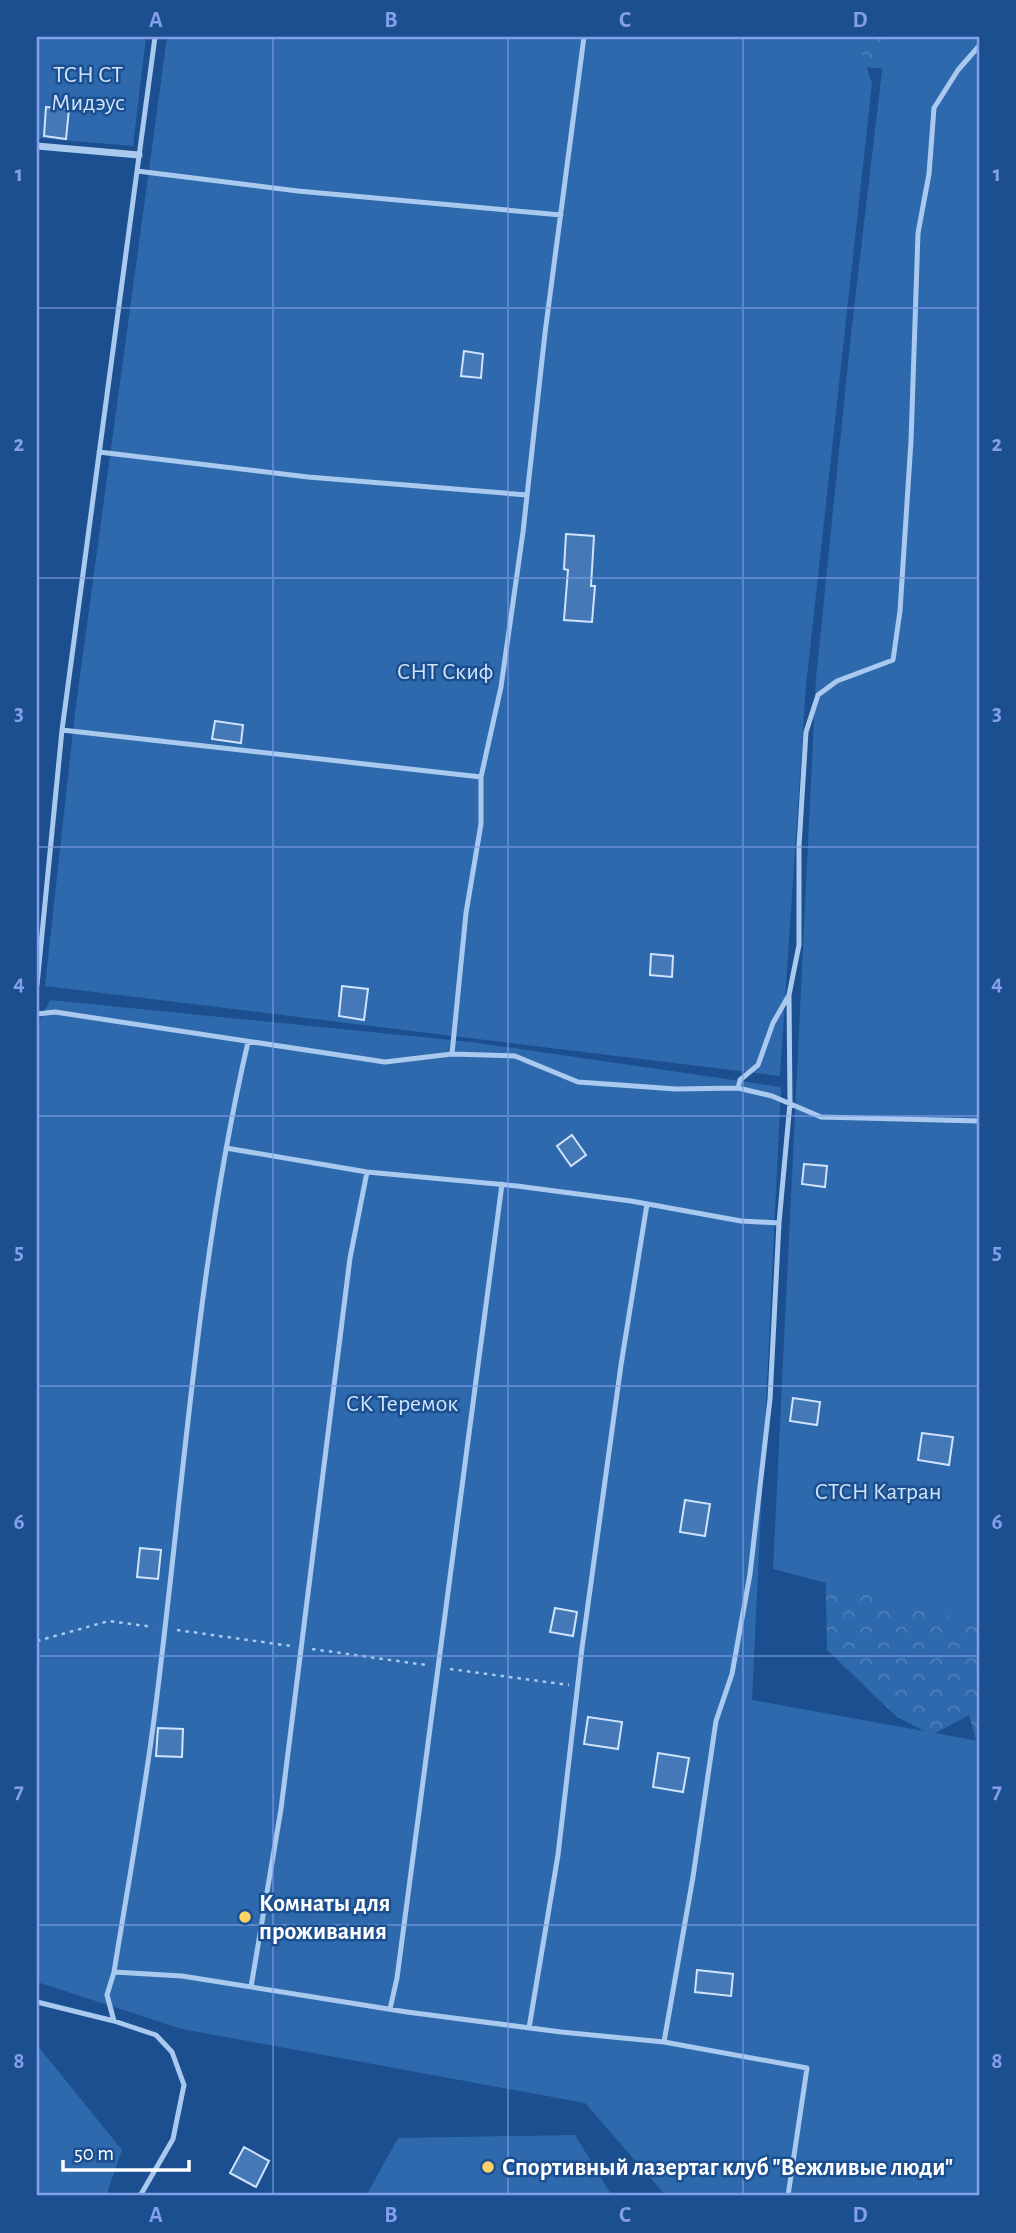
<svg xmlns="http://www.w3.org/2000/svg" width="1016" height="2233" font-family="'Alegreya Sans',sans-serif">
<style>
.forest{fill:url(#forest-crowns)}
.garden{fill:#2e69ad}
.building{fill:#4478b7;stroke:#cfe3fa;stroke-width:2}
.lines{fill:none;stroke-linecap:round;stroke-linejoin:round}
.path{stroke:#a9c9ee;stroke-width:2.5;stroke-dasharray:3.5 5;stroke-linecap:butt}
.lane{stroke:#a9c9ee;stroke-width:5}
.street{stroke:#a9c9ee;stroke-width:7}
.grid{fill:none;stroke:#839eea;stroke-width:2;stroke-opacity:0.55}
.poi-dot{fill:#ffd166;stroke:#1b4f8f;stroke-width:2.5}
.labels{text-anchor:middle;stroke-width:5;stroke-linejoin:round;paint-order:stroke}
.park-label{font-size:24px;fill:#cfe3fa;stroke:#1b4f8f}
.poi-label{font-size:24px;font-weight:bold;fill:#fff;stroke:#1b4f8f;text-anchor:start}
.neatline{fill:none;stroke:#839eea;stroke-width:2.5}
.grid-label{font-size:23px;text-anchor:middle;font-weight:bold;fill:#839eea}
</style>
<defs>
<pattern id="forest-crowns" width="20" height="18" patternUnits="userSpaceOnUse" patternTransform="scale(1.75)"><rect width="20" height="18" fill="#2e69ad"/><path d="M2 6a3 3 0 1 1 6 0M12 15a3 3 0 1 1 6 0" fill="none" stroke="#4d80b9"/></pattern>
</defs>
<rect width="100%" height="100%" fill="#1b4f8f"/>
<path class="forest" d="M852 37H960L904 70 864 67Z
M818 1144 979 1156V1742L976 1740 969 1715 932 1735 897 1717 827 1650Z"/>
<path class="garden" d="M37 37H146L133 146 37 138Z
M167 37H856L872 83 806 686 780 1076 45 986 75 713Z
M886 37H979V1623L773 1569 816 678 851 334Z
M50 1000 471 1042 781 1087 752 1700 979 1741V2196H666L585 2103 182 2029 37 1982V1025Z
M37 2045 122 2150 106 2196H37Z
M575 2135 612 2196H366L398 2138Z"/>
<path class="building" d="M46 107 69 109 66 139 44 136Z
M464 351 483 354 481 378 461 376Z
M566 534 594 536 591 586H595L592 622 564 620 568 570 564 569Z
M215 721 243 725 241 743 212 739Z
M651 954 673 956 672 977 650 975Z
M342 986 368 989 364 1020 339 1016Z
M572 1135 586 1155 571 1166 557 1146Z
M804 1164 827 1166 825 1187 802 1184Z
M793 1398 820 1402 817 1425 790 1421Z
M922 1433 953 1437 949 1465 918 1460Z
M685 1500 710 1504 705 1536 680 1532Z
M140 1548 161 1550 158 1579 137 1577Z
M555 1608 577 1612 573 1636 550 1632Z
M588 1717 622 1722 618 1749 584 1744Z
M158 1728 183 1729 182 1757 156 1756Z
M658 1753 689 1758 683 1792 653 1787Z
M697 1970 733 1974 731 1996 695 1992Z
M244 2147 269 2161 256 2187 230 2173Z"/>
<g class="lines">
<path class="path" d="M177 1630 291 1646
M37 1641 109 1621 153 1627
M312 1649 426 1665
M450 1669 569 1685"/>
<path class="lane" d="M137 171 298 191 561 215
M99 452 308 477 527 495
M62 730 481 777
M37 985 62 730 155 37
M37 1014 55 1012 385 1062 452 1054 515 1056 578 1082 676 1089 738 1088 772 1096 821 1117 979 1121
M452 1054 466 913 481 824V777L501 687 523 532 545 333 584 37
M738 1088 740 1080 758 1065 773 1023 789 995 799 945V846L806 732 818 695 837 681 893 660 900 611 911 441 918 233 929 174 934 108 958 70 979 46
M226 1148 367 1172 517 1186 631 1201 741 1221 779 1223
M114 1972C127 1891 142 1809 153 1727 183 1499 196 1267 248 1042
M251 1987 281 1809 350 1258 367 1172
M37 2002 114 2021 156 2035 172 2052 184 2085 173 2139 140 2196
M390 2009 397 1978 502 1184
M114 2021 107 1995 114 1972 182 1976 407 2012 561 2032 664 2042 807 2068 788 2196
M529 2028 558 1855 582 1648 621 1365 647 1204
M664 2042 693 1877 716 1721 732 1674 750 1574 770 1399 779 1223 790 1103 789 995"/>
<path class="street" d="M37 146 139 155"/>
</g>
<path class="grid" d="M273 37V2196M508 37V2196M743 37V2196M37 308H979M37 578H979M37 847H979M37 1116H979M37 1386H979M37 1656H979M37 1925H979"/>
<g class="poi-dot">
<circle cx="245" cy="1917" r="7"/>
<circle cx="488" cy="2167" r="7"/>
</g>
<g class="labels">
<g class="park-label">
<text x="88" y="82">ТСН СТ<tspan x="88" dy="28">Мидэус</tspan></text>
<text x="445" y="679">СНТ Скиф</text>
<text x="402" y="1411">СК Теремок</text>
<text x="878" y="1499">СТСН Катран</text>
</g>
<g class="poi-label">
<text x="259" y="1911">Комнаты для<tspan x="259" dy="28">проживания</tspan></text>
<text x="502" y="2175">Спортивный лазертаг клуб "Вежливые люди"</text>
</g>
</g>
<rect width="1016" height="2233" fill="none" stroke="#1b4f8f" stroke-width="77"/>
<path d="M63 2160v10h126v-10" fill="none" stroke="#ffffff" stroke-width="3.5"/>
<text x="74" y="2160" font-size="21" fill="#ffffff" stroke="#1b4f8f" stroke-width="5" paint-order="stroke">50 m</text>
<rect x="38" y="38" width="940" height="2156" class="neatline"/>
<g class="grid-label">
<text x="156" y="27">A</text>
<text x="391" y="27">B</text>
<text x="625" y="27">C</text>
<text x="860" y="27">D</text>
<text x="19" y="181">1</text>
<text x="997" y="181">1</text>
<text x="19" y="451">2</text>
<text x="997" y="451">2</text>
<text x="19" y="720">3</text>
<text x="997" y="720">3</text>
<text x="19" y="990">4</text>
<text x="997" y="990">4</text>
<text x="19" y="1259">5</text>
<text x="997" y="1259">5</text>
<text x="19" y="1529">6</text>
<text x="997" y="1529">6</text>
<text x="19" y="1798">7</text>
<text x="997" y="1798">7</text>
<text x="19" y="2068">8</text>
<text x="997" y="2068">8</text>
<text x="156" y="2222">A</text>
<text x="391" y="2222">B</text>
<text x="625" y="2222">C</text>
<text x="860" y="2222">D</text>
</g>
</svg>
